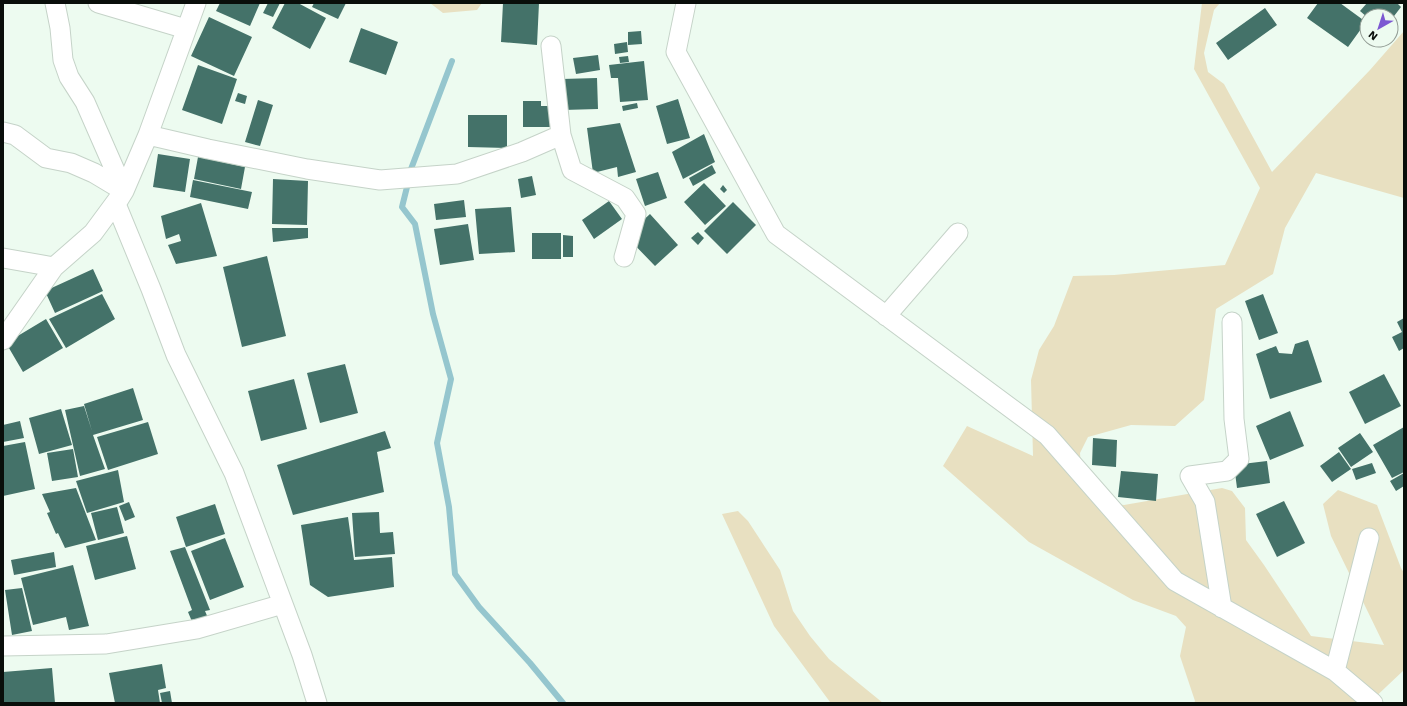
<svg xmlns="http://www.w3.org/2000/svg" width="1407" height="706" font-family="'Work Sans',sans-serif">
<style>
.green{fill:#e8e0c1}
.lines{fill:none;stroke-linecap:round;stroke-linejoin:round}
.stream{stroke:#95c6ce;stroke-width:6}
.building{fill:#447269}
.street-casing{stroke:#c5d3c8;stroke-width:21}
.street{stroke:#fff;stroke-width:19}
</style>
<rect width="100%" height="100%" fill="#edfbf0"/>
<path class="green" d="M430 3H482L477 10 443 13Z
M1202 3H1220L1214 10 1204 53 1208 72 1224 84 1272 172 1370 70 1404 31V198L1316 173 1285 228 1273 274 1216 309 1204 400 1175 426 1131 425 1088 437 1080 453 1081 469 1107 503 1124 505 1222 488 1232 491 1245 508 1246 540 1264 565 1311 636 1384 645 1331 536 1323 504 1338 490 1377 505 1401 568 1404 573V670L1369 703H1194L1195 701 1180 656 1186 627 1176 616 1133 600 1029 542 943 466 967 426 1033 456 1031 380 1039 350 1054 326 1073 276 1114 275 1225 265 1260 188 1194 69Z
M738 511 748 521 780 570 793 611 810 636 829 659 883 703H831L830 702 774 626 722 514Z"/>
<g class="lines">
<path class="stream" d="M411 169 452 61
M408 183 402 207 415 224 433 314 451 379 437 443 449 507 455 574 479 607 530 663 563 703"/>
</g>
<path class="building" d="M220 3H260L250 26 216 11Z
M268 3H280L273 17 263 13Z
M285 3H298L326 18 310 49 272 28Z
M314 3H346L338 19 312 7Z
M503 3H539L537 45 501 42Z
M1318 3H1340L1366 22 1348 47 1307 18Z
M1367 3H1397L1401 7 1391 20V16L1367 17 1360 11Z
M1265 8 1277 25 1228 60 1216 43Z
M209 17 252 37 234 76 191 56Z
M361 28 398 42 386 75 349 62Z
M641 31 642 44 628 45V32Z
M627 42 628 52 615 54 614 44Z
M598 55 600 70 576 74 573 58Z
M628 56 629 62 620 63 619 57Z
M644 61 648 100 620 102 618 78H611L609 65Z
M198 65 237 79 222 124 182 110Z
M597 78 598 109 563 110 562 79Z
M238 93 247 96 245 104 235 101Z
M678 99 690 138 667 144 656 106Z
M258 100 273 105 260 146 245 142Z
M523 101H541V106H551L552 127H523Z
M637 103 638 108 623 111 622 106Z
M468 115H507V148L468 147Z
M620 123 636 172 618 177 617 167 593 173 587 128Z
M704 134 715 162 683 179 672 152Z
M158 154 190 159 185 192 153 187Z
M198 157 245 167 241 189 194 179Z
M712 165 716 173 693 186 689 178Z
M658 172 667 198 645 206 636 179Z
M532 176 536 195 521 198 518 179Z
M273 179 308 181 307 225 272 224Z
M193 180 252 192 248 209 190 197Z
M704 183 726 206 705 225 684 202Z
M723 185 727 190 724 193 720 189Z
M464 200 466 217 436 220 434 204Z
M609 201 622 219 594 239 582 220Z
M733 202 756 225 727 254 704 231Z
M201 203 217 256 176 264 168 245 181 241 179 234 166 239 161 216Z
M511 207 515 252 479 254 475 209Z
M650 214 678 245 655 266 626 236Z
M468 224 474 260 440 265 434 229Z
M272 228H308V238L273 242Z
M698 232 704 238 698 245 691 238Z
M532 233H561V259H532Z
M563 235 573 236V257H563Z
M267 256 286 336 242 347 223 267Z
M93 269 103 291 55 313 45 291Z
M102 294 115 319 66 348 49 319Z
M1263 294 1278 333 1259 340 1245 301Z
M1404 318V348L1399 351 1392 337 1402 332 1397 322Z
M46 319 63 348 23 372 6 343Z
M1308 340 1322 382 1270 399 1256 354 1276 346 1279 353 1292 354 1295 344Z
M345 364 358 413 320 423 307 373Z
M1384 374 1401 406 1365 424 1349 392Z
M294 379 307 429 261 441 248 391Z
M133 388 143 420 93 435 105 469 80 476 65 410 84 406 92 431 84 404Z
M61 409 72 445 39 454 29 418Z
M1290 411 1304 446 1270 460 1256 426Z
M20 421 24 438 3 442V425Z
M148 422 158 454 108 470 97 437Z
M1404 427V472L1392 478 1373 445Z
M385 431 391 448 377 452 384 492 293 515 277 465Z
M1360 433 1373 452 1351 467 1338 448Z
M1093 438 1117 440 1116 467 1092 465Z
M25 442 35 489 3 496V446Z
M73 449 78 477 52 481 47 453Z
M1339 452 1351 469 1332 482 1320 466Z
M1267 461 1270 483 1237 488 1234 465Z
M1372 463 1376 473 1356 480 1352 469Z
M118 470 124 502 87 513 76 481Z
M1121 471 1158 474 1156 501 1118 497Z
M1404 473V486L1396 491 1390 481Z
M76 488 96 540 65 548 58 533 56 534 47 513 50 512 42 494Z
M1284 501 1305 543 1277 557 1256 514Z
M129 502 135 517 125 521 119 506Z
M215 504 225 534 186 547 176 517Z
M117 507 124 533 98 540 91 513Z
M379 512 380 533 393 532 395 554 355 557 352 513Z
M348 517 354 560 392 557 394 587 328 597 310 585 301 525Z
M127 536 136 569 95 580 86 546Z
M225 538 244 587 210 600 191 551Z
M185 547 210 610 205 611 208 618 193 624 188 612 192 610 170 551Z
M54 552 56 567 14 575 11 560Z
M73 565 89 626 69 630 66 617 33 625 21 578Z
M22 588 32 631 12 635 5 590Z
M162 664 166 688 158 690 160 703H115L109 673Z
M52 668 55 703H3V672Z
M170 691 172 703H162L160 693Z"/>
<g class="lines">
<defs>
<path id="street" d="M98 3 186 29
M686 3 676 52 776 234 1047 435 1175 581 1335 671 1373 703
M551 46 561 135 572 170 625 198 636 214 624 257
M3 132 15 135 46 158 71 163 94 173 124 191 85 102 69 77 63 60 60 28 55 3
M148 135 208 149 307 169 380 180 457 174 522 152 561 135
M124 191 116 204 151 289 176 355 234 473 302 655 317 703
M3 258 54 267
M886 316 958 233
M3 340 54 267 93 233 124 191 148 135 196 3
M1222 608 1205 502 1190 476 1227 471 1239 459 1234 419 1232 322
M3 646 106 644 197 629 283 604
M1335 671 1369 538"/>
</defs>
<use href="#street" class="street-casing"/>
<use href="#street" class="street"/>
</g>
<rect width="1407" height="706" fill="none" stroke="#090e0a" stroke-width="8"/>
<g transform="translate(1379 28) rotate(219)"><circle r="19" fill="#edfbf0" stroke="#929c94"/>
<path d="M0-3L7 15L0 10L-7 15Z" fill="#7c58d2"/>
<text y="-6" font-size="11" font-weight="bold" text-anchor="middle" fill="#090e0a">N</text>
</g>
</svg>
